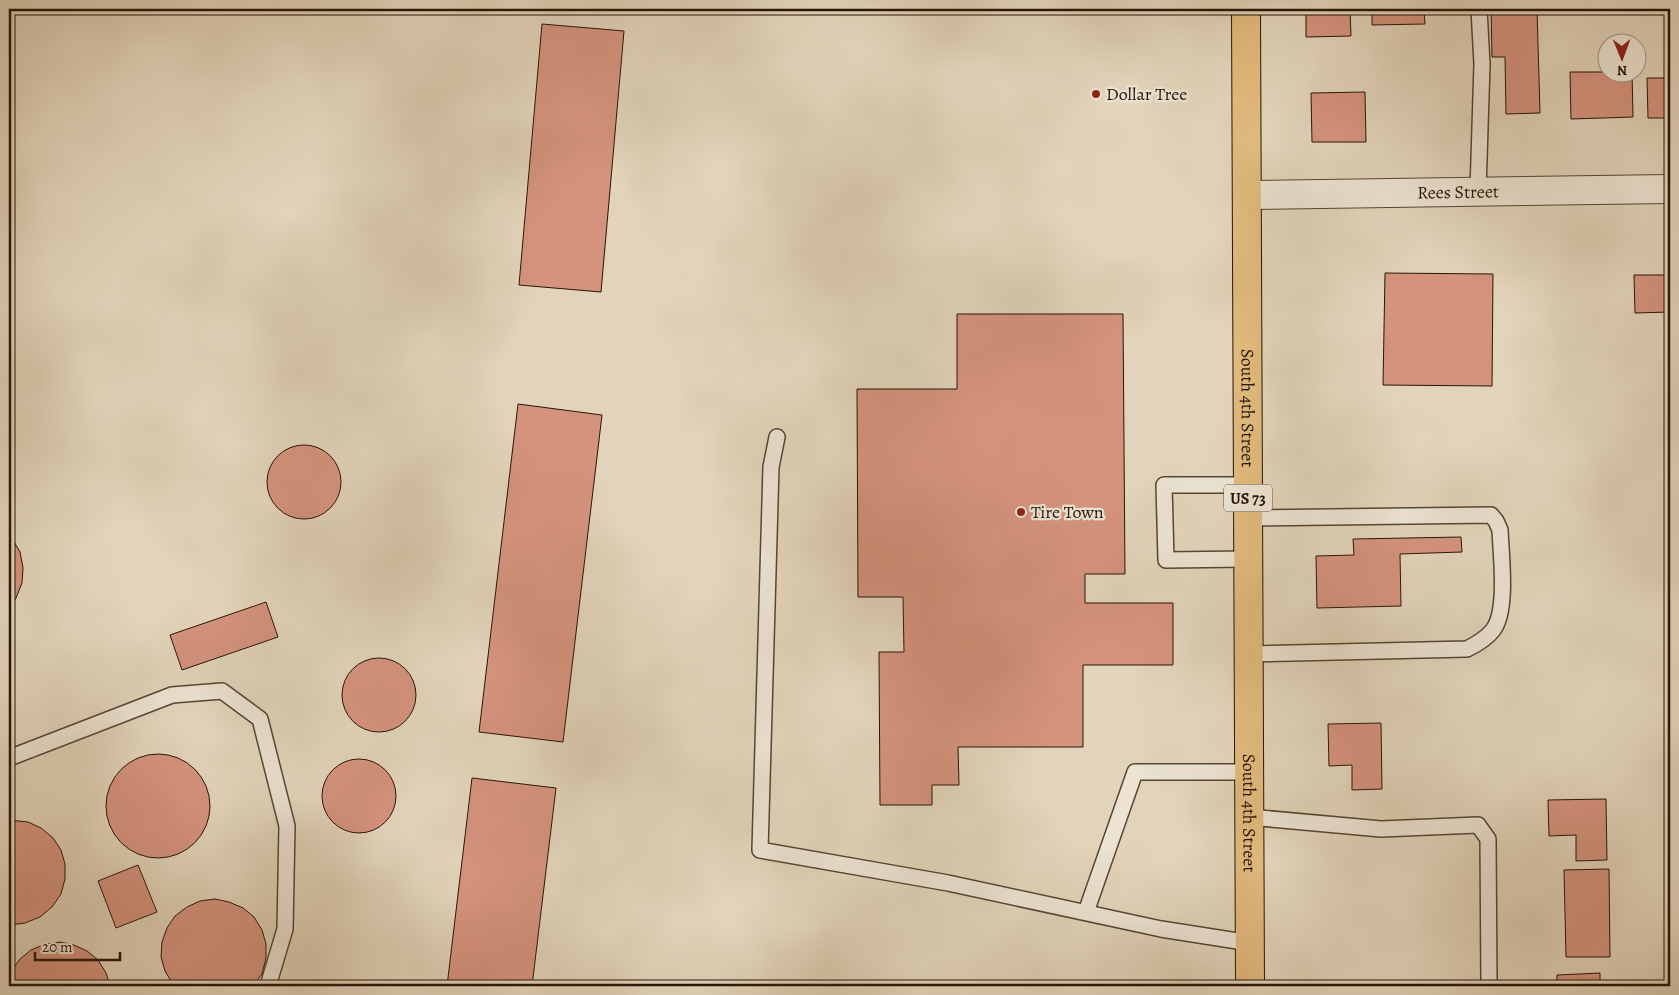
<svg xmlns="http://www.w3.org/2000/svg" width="1679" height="995" font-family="Alegreya,serif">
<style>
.building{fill:#d5937e;stroke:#271507}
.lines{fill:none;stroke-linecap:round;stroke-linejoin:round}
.lane-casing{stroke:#564534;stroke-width:18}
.street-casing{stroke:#564534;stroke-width:30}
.highway-casing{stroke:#271507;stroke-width:30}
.lane{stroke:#ece3d2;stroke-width:15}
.street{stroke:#ece3d2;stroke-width:28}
.highway{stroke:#e1ba7d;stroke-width:28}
.poi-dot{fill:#8f2418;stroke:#ece3d2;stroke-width:2}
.labels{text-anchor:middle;stroke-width:4.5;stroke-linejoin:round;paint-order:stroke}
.shield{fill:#ece3d2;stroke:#625344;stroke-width:1}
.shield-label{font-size:16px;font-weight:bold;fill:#271507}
.poi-label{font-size:18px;fill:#271507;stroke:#ece3d2;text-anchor:start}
.street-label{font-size:18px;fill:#271507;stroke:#ece3d2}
</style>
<rect width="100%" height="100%" fill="#e2d4ba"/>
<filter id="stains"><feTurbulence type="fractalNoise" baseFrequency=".004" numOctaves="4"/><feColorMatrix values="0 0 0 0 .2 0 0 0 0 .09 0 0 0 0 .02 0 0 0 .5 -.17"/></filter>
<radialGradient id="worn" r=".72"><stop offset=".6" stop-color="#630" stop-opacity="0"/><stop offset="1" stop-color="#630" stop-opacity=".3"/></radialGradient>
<path class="building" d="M1306 9H1350L1351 36 1306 37Z
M1372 9H1424L1425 24 1372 25Z
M1491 9H1537L1540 113 1506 114 1505 57H1492Z
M542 24 624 31 601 292 519 285Z
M1570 72H1632L1633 117 1571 119Z
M1647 78H1670V118H1648Z
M1365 92 1366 142H1312L1311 93Z
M1385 273 1493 274 1492 386 1383 385Z
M1634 275H1670V312L1635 313Z
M957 314H1123L1125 574H1085V603H1173V665H1083V747H958L959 785H932V805H880L879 652H904L903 597H858L857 389H957Z
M518 404 602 415 563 742 479 732Z
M267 482a37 37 0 1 1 74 0a37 37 0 1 1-74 0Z
M9 533 20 552 23 568 22 583 16 598 9 610Z
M1461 537 1462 552 1400 554 1401 606 1317 608 1316 556 1354 555 1353 539Z
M266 602 278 637 182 670 170 635Z
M342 695a37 37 0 1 1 74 0a37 37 0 1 1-74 0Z
M1381 723 1382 789 1352 790V765L1329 766 1328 724Z
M106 806a52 52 0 1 1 104 0a52 52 0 1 1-104 0Z
M322 796a37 37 0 1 1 74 0a37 37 0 1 1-74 0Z
M472 778 556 788 532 986H447Z
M1606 799 1607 860 1576 861V835L1549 836 1548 800Z
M9 820 28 822 41 828 53 838 61 850 65 864V879L61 894 52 907 40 917 25 923 10 925Z
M138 865 157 912 116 928 98 881Z
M1609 869 1610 957H1566L1564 870Z
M215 899 229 902 243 908 254 917 262 930 266 944V958L262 974 253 986H174L165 971 161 957 162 942 167 928 175 916 187 907 200 901Z
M60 942 74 945 87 951 98 960 106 973 110 986H9V978L11 971 20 959 31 950 45 944Z
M1600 973V986H1557V975Z"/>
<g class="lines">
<defs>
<path id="lane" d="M1478 191 1482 64 1479 9
M777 437 771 467 760 850 948 883 1161 929 1250 943
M1248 485H1164L1166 560 1248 559
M1248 518 1491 515 1496 521 1500 530C1501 555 1508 611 1493 630 1486 639 1477 644 1467 649L1248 654
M9 758 172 695 222 691 260 719 287 826 285 929 268 986
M1249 817 1381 829 1478 825 1488 839 1489 986
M1086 912 1135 772H1249"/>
<g id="street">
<path id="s1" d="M1247 195 1670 189"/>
</g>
<g id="highway">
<path id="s2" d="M1246 9 1250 986"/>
</g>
</defs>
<use href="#lane" class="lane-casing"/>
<use href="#street" class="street-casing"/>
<use href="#highway" class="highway-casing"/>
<use href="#lane" class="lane"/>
<use href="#street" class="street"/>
<use href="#highway" class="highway"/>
</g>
<g class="poi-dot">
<circle cx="1096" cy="94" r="5"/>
<circle cx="1021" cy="512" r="5"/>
</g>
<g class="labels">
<rect class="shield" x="1224" y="484.5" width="48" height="27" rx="4"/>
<g class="shield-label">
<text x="1248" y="504">US 73</text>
</g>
<g class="poi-label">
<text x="1106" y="100">Dollar Tree</text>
<text x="1031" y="518">Tire Town</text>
</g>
<g class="street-label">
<text dy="6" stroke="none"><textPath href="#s1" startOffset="211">Rees Street</textPath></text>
<text dy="6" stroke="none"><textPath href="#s2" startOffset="399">South 4th Street</textPath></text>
<text dy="6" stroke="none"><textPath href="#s2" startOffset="804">South 4th Street</textPath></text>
</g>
</g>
<rect width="1679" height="995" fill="none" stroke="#e2d4ba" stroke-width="30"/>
<rect x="10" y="10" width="1659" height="975" fill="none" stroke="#271507" stroke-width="2.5"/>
<rect x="15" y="15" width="1649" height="965" fill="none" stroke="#271507"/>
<g transform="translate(1622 58) rotate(179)"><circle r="24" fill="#ece3d2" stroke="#9d9181"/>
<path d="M0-4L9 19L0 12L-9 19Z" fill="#8f2418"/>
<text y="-8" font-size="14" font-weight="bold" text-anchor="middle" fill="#271507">N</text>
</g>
<path d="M35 952v8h85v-8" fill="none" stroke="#271507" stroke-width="2.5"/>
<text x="42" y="952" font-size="15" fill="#271507" stroke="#ece3d2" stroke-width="4" paint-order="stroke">20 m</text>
<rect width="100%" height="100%" filter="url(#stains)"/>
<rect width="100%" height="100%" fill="url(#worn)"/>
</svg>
